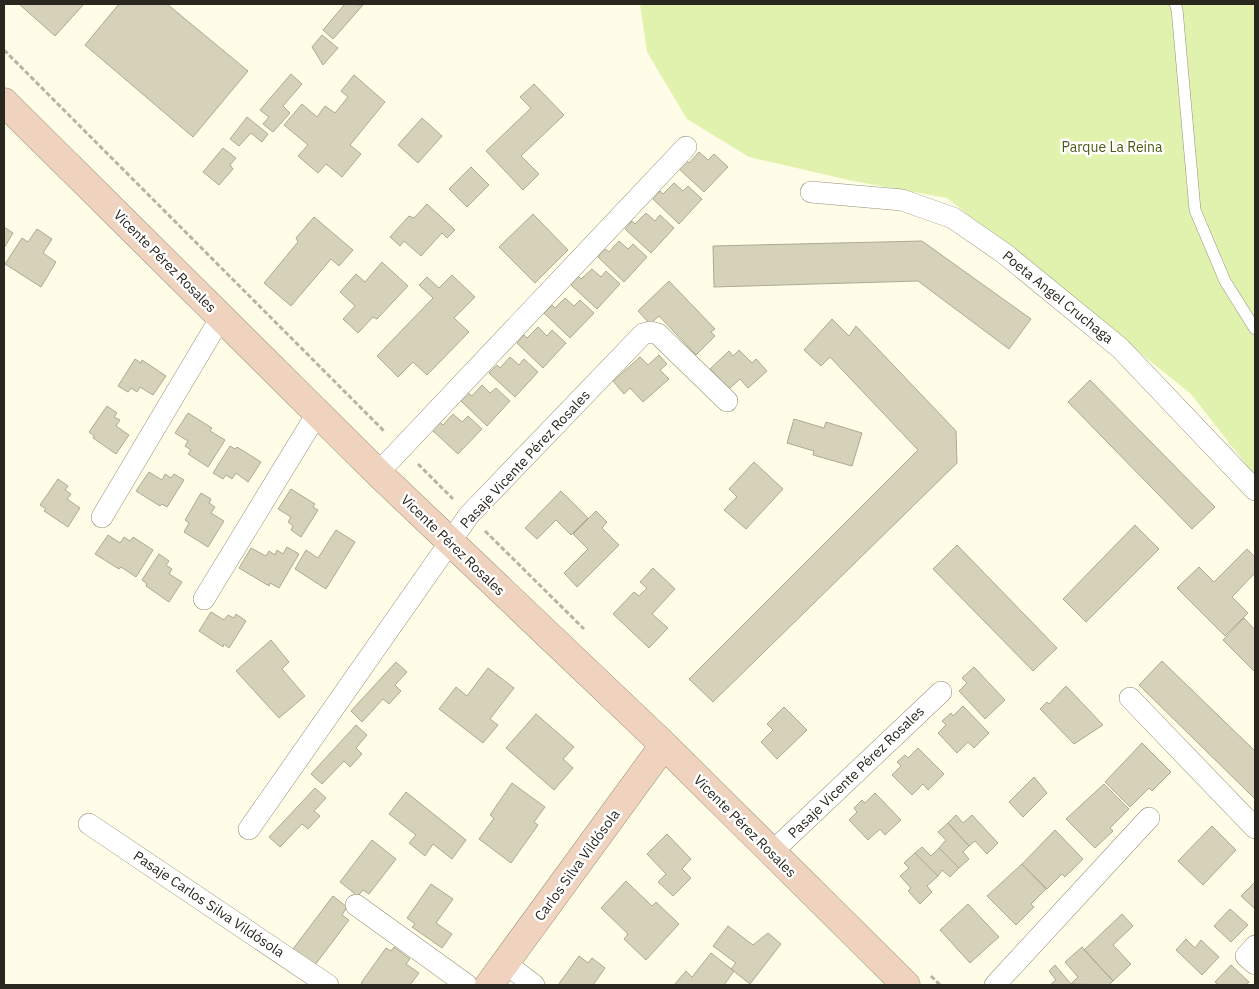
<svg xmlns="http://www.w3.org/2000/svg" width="1259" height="989" font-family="'IBM Plex Sans',sans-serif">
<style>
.green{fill:#e0f2ad}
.building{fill:#d6d2ba;stroke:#ada992}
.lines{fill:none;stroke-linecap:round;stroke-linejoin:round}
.lane-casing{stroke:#939079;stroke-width:12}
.street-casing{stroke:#939079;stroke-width:22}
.secondary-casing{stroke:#939079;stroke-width:29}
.path{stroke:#b7b4a4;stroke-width:3;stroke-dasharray:5 2.5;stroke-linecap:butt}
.lane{stroke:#fff;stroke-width:11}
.street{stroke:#fff;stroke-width:21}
.secondary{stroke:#f0d3be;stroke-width:28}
.labels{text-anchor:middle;stroke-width:5;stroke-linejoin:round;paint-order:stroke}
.park-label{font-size:14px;fill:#4c5a13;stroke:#fff}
.street-label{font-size:14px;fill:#29271e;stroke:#fff}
</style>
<rect width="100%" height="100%" fill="#fffce8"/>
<path class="green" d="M640 4H1255V476L1191 394 947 198 853 181 749 157 687 119 647 52Z"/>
<path class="building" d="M19 4H84L55 36Z
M119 4H167L248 71 193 137 85 45Z
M345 4 363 5 333 39 323 30Z
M322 35 338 48 323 65 312 47Z
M291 74 302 84 283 106 290 113 273 132 263 124 269 117 260 110Z
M354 75 385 102 350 145 361 154 342 177 326 164 318 173 298 156 308 145 284 125 302 104 317 117 325 106 335 113 348 97 341 91Z
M534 84 564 115 521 156 539 174 523 190 486 151 531 108 520 97Z
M247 117 268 134 262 142 251 133 239 146 230 139Z
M422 118 442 136 418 163 398 145Z
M223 148 236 158 230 165 233 169 219 185 203 172Z
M699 152 708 160 714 154 728 167 704 192 678 168 686 160 689 163Z
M471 167 489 185 467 207 449 189Z
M674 183 683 191 688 186 702 199 679 224 653 199 660 191 663 194Z
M427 204 455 230 447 238 442 233 421 256 404 241 400 246 390 237 409 216 414 218Z
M646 213 655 221 660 215 674 228 651 253 625 229 632 221 635 224Z
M533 214 568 250 535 283 499 247Z
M314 217 353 250 339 266 331 259 291 306 264 283 298 242 296 238Z
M4 227 13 233 4 248Z
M37 229 52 239 43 253 56 262 41 287 5 264 22 238 28 242Z
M619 241 628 249 633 244 647 257 624 282 598 257 605 249 609 252Z
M922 241 1031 319 1009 349 918 281 714 287 713 246Z
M382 262 408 286 377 319 373 317 358 333 343 319 355 306 340 292 356 274 365 282Z
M592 269 601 277 606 271 620 284 597 309 571 285 578 276 581 279Z
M452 275 475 297 454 318 469 332 427 375 413 362 398 377 377 356 433 298 419 285 427 277 439 288Z
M669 281 715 329 711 332 715 336 696 355 659 316 650 324 638 311Z
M565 298 574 306 580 300 594 313 570 338 544 313 552 305 555 308Z
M832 319 849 336 856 326 956 431 957 463 713 702 689 679 918 450 830 357 821 366 804 350Z
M538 327 547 336 552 330 566 343 543 368 517 343 524 335 527 338Z
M739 350 752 363 756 359 767 371 748 388 740 379 729 389 710 369 729 351 733 356Z
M659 355 667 364 660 370 669 379 643 402 630 388 624 394 613 381 640 357 648 365Z
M510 357 519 365 524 359 538 372 515 397 489 373 497 365 500 368Z
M135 359 141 363 142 360 166 376 153 395 140 387 137 392 131 388 128 392 118 386Z
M1090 380 1215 507 1192 529 1068 402Z
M482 385 490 393 496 388 510 401 487 426 461 401 468 393 472 396Z
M107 406 117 413 114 417 120 420 116 426 129 435 116 454 93 438 94 436 89 432Z
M188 413 212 428 210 431 225 440 208 467 188 454 191 450 185 446 188 441 175 433Z
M453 414 462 422 468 416 482 429 458 454 432 430 440 422 443 425Z
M794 419 824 428 826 422 862 433 852 466 813 455 814 451 787 443Z
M230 446 235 449 237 447 261 462 248 482 236 473 232 479 226 475 223 479 213 473Z
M754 462 783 489 746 529 724 510 737 497 729 489Z
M149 472 162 480 165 474 171 478 174 474 184 480 167 507 162 504 160 506 136 491Z
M58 479 68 486 65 490 71 494 67 499 80 508 68 527 44 511 46 509 40 505Z
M291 489 315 504 313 507 318 510 301 537 291 530 293 526 288 522 291 517 278 509Z
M561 491 588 518 571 535 556 520 537 539 525 528Z
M201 493 211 499 209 503 215 507 211 513 224 521 208 547 184 532 189 523 185 520Z
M596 511 607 522 602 528 619 545 577 587 564 573 588 549 573 534Z
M1135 525 1159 549 1086 622 1063 599Z
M336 530 355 542 326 589 295 569 306 550 318 558Z
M108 535 120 543 124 537 130 541 133 537 153 550 136 577 121 567 119 569 95 554Z
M957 545 1057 648 1033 671 933 569Z
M287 547 299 554 279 588 270 583 269 586 239 568 251 548 266 556 269 551 275 555 277 550 283 554Z
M1247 549 1255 557V573L1232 597 1248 613 1225 636 1177 588 1199 567 1214 582Z
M159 554 169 561 166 565 172 569 169 574 182 582 169 602 146 586 147 584 142 580Z
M653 568 675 589 652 614 668 628 649 648 613 614 634 592 639 596 647 588 640 582Z
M211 612 224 620 228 615 234 618 236 614 246 621 229 648 224 644 223 647 199 631Z
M1244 618 1255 630V672L1223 640Z
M271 640 289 662 282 669 305 696 279 718 236 671Z
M1162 661 1255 751V799L1139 685Z
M396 662 407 672 395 685 401 691 389 704 383 699 362 722 351 711Z
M974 667 1005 700 985 719 959 691 967 683 962 678Z
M488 668 514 688 490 719 498 725 483 743 439 709 456 687 467 696Z
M1066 686 1103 725 1074 744 1040 709 1047 702 1049 704Z
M963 706 989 733 974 748 968 742 957 753 938 733 946 725 942 721 951 713 953 716Z
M784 707 807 730 777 759 761 742 773 730 767 724Z
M536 714 574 747 563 759 573 768 554 790 506 748Z
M356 725 367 735 356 748 362 754 350 767 344 761 322 784 311 774Z
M1142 743 1171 772 1152 791 1149 788 1130 807 1105 782Z
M918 748 944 774 928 790 923 784 912 795 892 775 901 766 897 762 905 755 908 758Z
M1034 777 1047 793 1023 817 1009 802Z
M512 783 545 807 534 822 538 825 511 863 479 839 494 818 490 815Z
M1104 784 1129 809 1110 828 1113 831 1095 848 1066 819Z
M315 788 326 798 314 811 320 816 308 829 302 824 280 847 269 837Z
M406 792 466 840 452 859 433 844 425 856 409 843 416 835 389 814Z
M875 793 901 820 885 835 880 829 868 840 849 820 857 812 854 808 862 800 865 803Z
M956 815 963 823 972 815 998 843 987 854 975 841 969 846 948 823Z
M948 823 969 846 963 852 969 859 959 868 939 848 946 840 938 832Z
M1212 826 1236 850 1203 885 1178 861Z
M1055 830 1083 859 1065 877 1062 874 1047 889 1022 864Z
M667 834 691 859 682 869 691 878 673 896 658 882 666 874 647 854Z
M372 840 396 859 369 894 363 890 358 896 340 882Z
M922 847 931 856 939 848 959 868 950 877 942 870 938 876 915 853Z
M915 853 938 876 927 886 932 892 920 904 908 891 911 888 900 876 909 868 904 863Z
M1022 864 1046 889 1031 904 1034 907 1016 925 987 896Z
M626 881 652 906 656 902 679 924 646 960 624 939 628 934 601 908Z
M1255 882V909L1241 896Z
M431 884 453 899 436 923 452 934 442 948 412 927 415 924 407 918Z
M333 896 347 907 342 915 349 920 315 965 293 949Z
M968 904 999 937 970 963 940 930Z
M1230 909 1248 925 1231 942 1214 926Z
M1122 914 1133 926 1113 945 1131 964 1113 981 1084 950Z
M728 926 753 945 768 933 781 944 750 984 731 969 736 963 713 946Z
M1186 939 1195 948 1201 940 1219 957 1202 975 1176 950Z
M394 947 410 959 406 964 419 973 410 985H364L361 983 386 948 391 951Z
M1082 947 1113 981 1109 985 1071 984 1078 977 1065 962Z
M711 953 734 971 724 985H674L686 971 692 977Z
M579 956 588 963 592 958 605 968 593 985H558Z
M1055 965 1071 984 1072 985H1050L1056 980 1049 971Z
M1231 965 1249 982 1245 985H1219L1215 982Z"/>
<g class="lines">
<defs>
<path id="lane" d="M1175 4 1177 9 1195 210 1225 281 1255 329"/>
<path id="street" d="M811 192 902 200 953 218 1005 254 1120 348 1255 490
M378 473 686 147
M102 517 221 317
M204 599 318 412
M1130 698 1255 828
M89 824 328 985
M249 829 469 515 643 334 651 332 658 334 727 401
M772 852 941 692
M356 905 467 985
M1255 946 1246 956 1255 964
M505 963 534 985
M995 985 1149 818"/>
<path id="secondary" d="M4 102 378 473 664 745 906 985
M489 985 664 745"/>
</defs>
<use href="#lane" class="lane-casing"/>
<use href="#street" class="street-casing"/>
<use href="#secondary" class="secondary-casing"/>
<path class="path" d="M4 50 385 432
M418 464 453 499
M485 531 584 629
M931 976 940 985"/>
<use href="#lane" class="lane"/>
<use href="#street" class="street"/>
<use href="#secondary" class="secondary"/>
</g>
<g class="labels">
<g class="park-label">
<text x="1112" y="152">Parque La Reina</text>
</g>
<g class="street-label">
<text transform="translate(165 261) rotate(45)" y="5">Vicente Pérez Rosales</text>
<text transform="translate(1058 297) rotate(39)" y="5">Poeta Angel Cruchaga</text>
<text transform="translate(525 459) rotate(-47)" y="5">Pasaje Vicente Pérez Rosales</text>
<text transform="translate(453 545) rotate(44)" y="5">Vicente Pérez Rosales</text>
<text transform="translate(856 772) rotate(-44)" y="5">Pasaje Vicente Pérez Rosales</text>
<text transform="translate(745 826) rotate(45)" y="5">Vicente Pérez Rosales</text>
<text transform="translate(577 865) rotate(-54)" y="5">Carlos Silva Vildósola</text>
<text transform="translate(209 904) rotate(34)" y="5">Pasaje Carlos Silva Vildósola</text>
</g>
</g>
<rect width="1259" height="989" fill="none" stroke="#29271e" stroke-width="10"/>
</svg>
